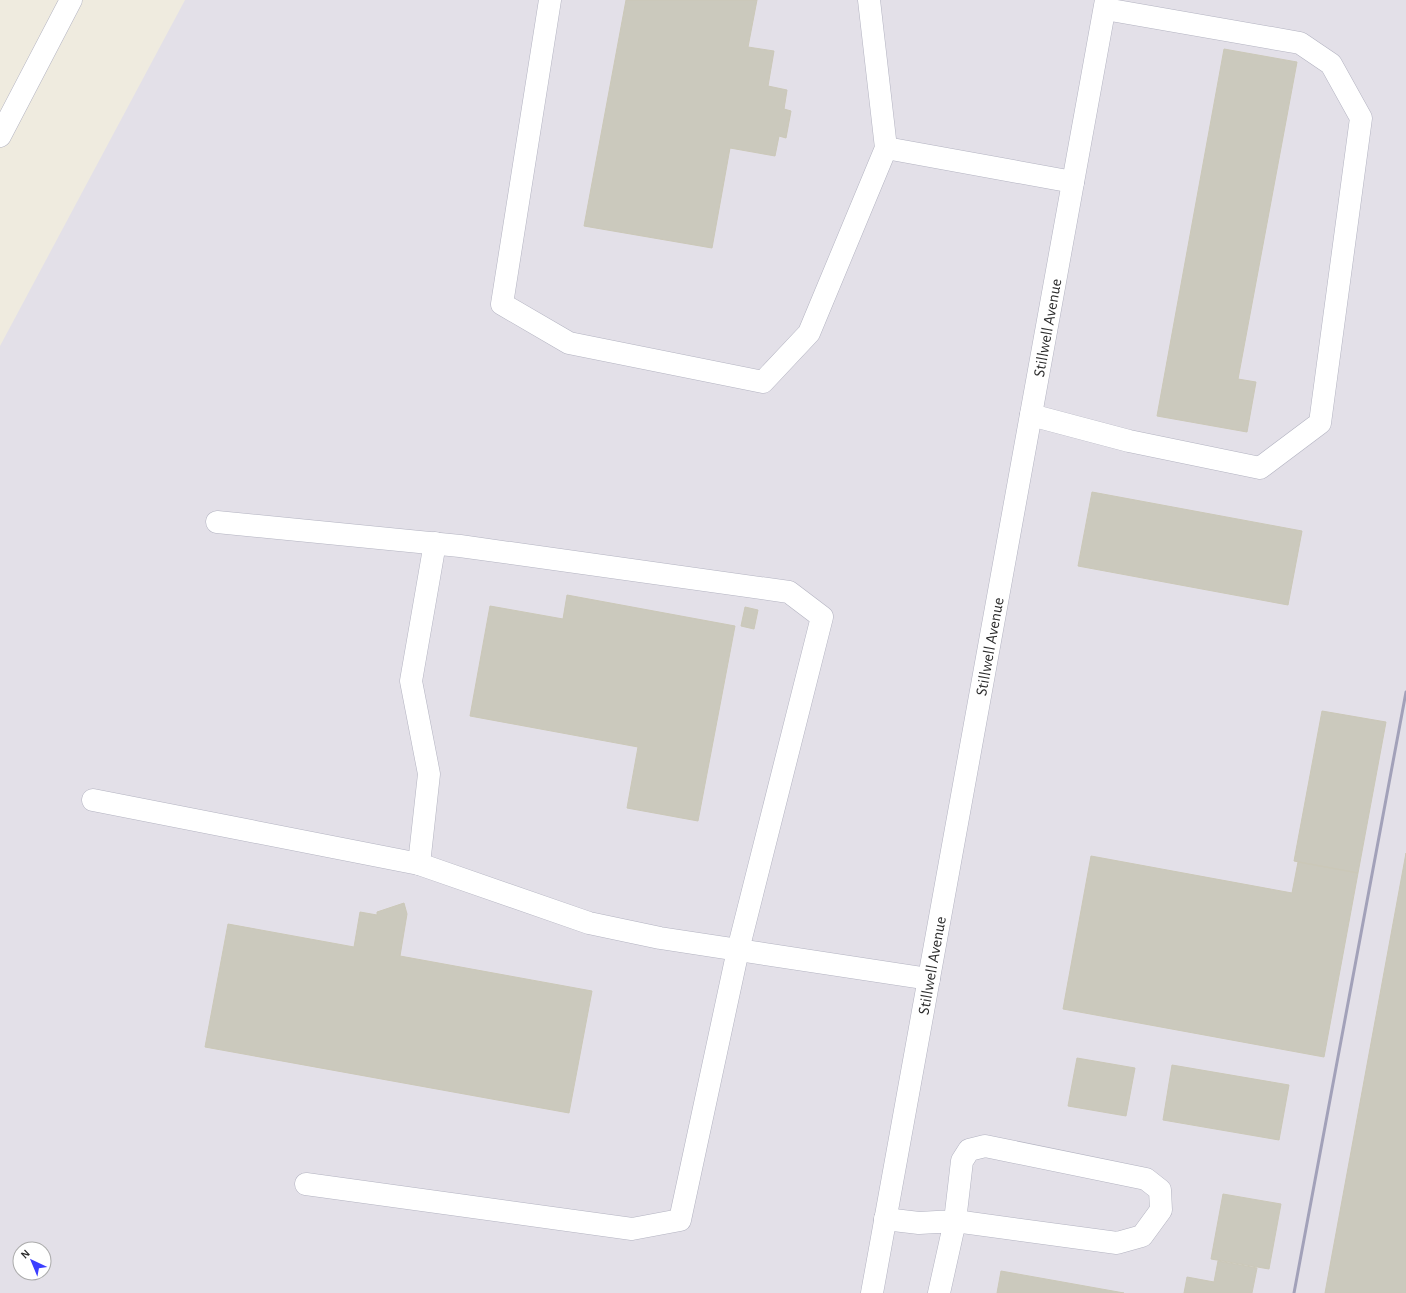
<svg xmlns="http://www.w3.org/2000/svg" width="1406" height="1293" font-family="'Alegreya Sans',sans-serif">
<style>
.industrial{fill:#e3e0e8;fill-rule:evenodd}
.building{fill:#cbc9bd;stroke:#cbc8b8}
.lines{fill:none;stroke-linecap:round;stroke-linejoin:round}
.minor-casing{stroke:#b3b3c1;stroke-width:23}
.minor{stroke:#fff;stroke-width:22}
.rail{stroke:#a2a1b9;stroke-width:3}
.labels{text-anchor:middle;stroke-width:3;stroke-linejoin:round;paint-order:stroke}
.street-label{font-size:16px;fill:#2d2d2d;stroke:#fff}
</style>
<rect width="100%" height="100%" fill="#efebdf"/>
<path class="industrial" d="M185 0H1406V1293H0V346ZM20 1249H44V1273H20Z"/>
<path class="building" d="M626 0H757L748 47 774 51 768 86 787 90 784 109 791 111 786 138 779 136 775 156 730 148 712 248 584 226Z
M1224 49 1297 62 1238 379 1256 382 1247 432 1157 416Z
M1092 492 1302 531 1288 605 1078 566Z
M567 595 735 626 698 821 627 808 638 747 470 716 490 606 563 619Z
M745 607 758 610 754 629 741 626Z
M1322 711 1386 722 1358 873 1294 861Z
M1406 853V1293H1325Z
M1091 856 1292 893 1298 862 1358 873 1324 1057 1063 1009Z
M404 903 407 914 400 956 592 991 569 1113 205 1047 228 924 354 947 360 912 377 915V912Z
M1077 1058 1135 1068 1126 1116 1068 1106Z
M1172 1065 1289 1085 1279 1140 1163 1120Z
M1223 1194 1281 1204 1269 1269 1211 1259Z
M1218 1261 1257 1268 1252 1293H1184L1187 1277 1214 1282Z
M1001 1271 1124 1293H997Z"/>
<g class="lines">
<defs>
<g id="minor">
<path d="M550 0 502 304 569 343 763 382 809 333 886 148 869 0"/>
<path d="M0 136 71 0"/>
<path d="M886 148 1073 182"/>
<path d="M1031 415 1129 441 1260 468 1320 423 1361 118 1331 64 1300 43 1105 9"/>
<path d="M217 522 460 546 789 592 822 617 738 950 680 1220 632 1229 306 1184"/>
<path d="M435 543 411 681 429 774 419 864 589 923 660 938 929 979"/>
<path d="M93 800 419 864"/>
<path d="M885 1219 919 1223 955 1221 1117 1243 1142 1236 1161 1210 1160 1190 1146 1179 985 1146 969 1150 962 1161 955 1221 939 1293"/>
<path id="s1" d="M872 1293 1106 0"/>
</g>
</defs>
<use href="#minor" class="minor-casing"/>
<use href="#minor" class="minor"/>
<path class="rail" d="M1294 1293 1406 692"/>
</g>
<g class="labels">
<g class="street-label">
<text dy="6" stroke="none"><textPath href="#s1" startOffset="981">Stillwell Avenue</textPath></text>
<text dy="6" stroke="none"><textPath href="#s1" startOffset="657">Stillwell Avenue</textPath></text>
<text dy="6" stroke="none"><textPath href="#s1" startOffset="333">Stillwell Avenue</textPath></text>
</g>
</g>
<g transform="translate(32 1261) rotate(316)"><circle r="19" fill="#ffffff" stroke="#ababab"/>
<path d="M0-3L7 15L0 10L-7 15Z" fill="#3c3eff"/>
<text y="-6" font-size="11" font-weight="bold" text-anchor="middle" fill="#2d2d2d">N</text>
</g>
</svg>
